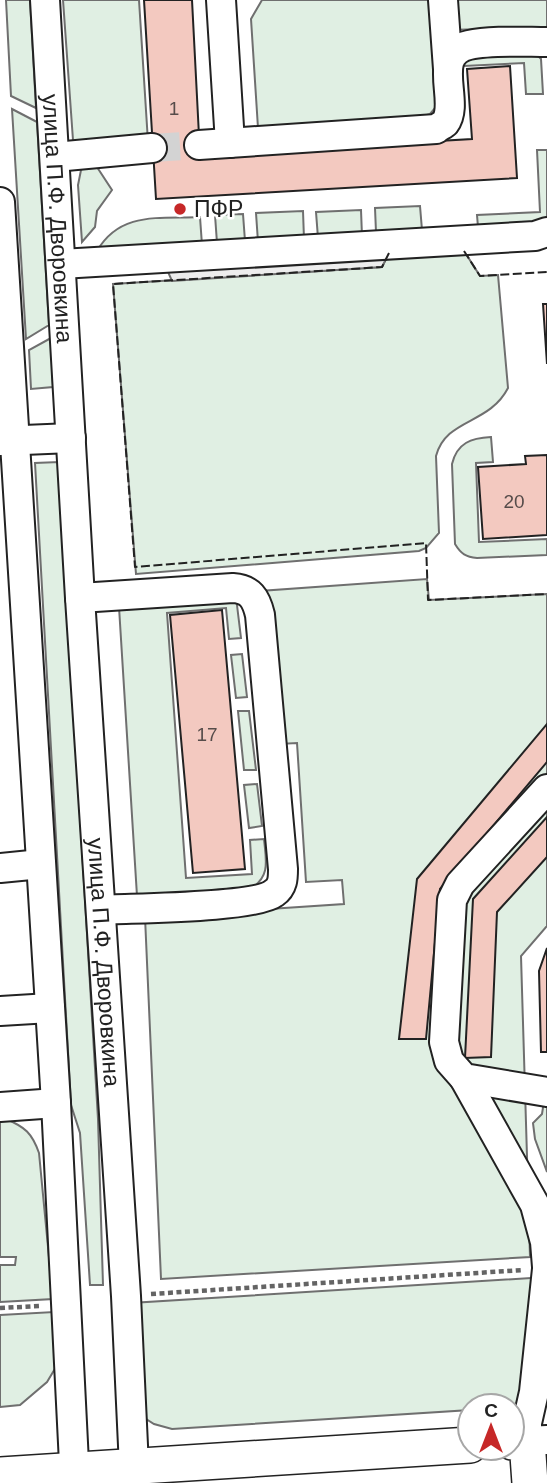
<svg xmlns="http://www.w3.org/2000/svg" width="547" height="1483" font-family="Helvetica,sans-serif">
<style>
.green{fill:#e0efe3;stroke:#6f6f6f;stroke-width:2}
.parking{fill:#ededed;stroke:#6f6f6f;stroke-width:2}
.building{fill:#f3c9c0;stroke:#222;stroke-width:2}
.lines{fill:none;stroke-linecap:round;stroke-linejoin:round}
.minor-tunnel{stroke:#d3d3d3;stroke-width:28;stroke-dasharray:28 14;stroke-linecap:butt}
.minor-casing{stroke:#222;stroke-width:32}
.major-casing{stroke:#222;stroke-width:38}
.path{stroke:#646464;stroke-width:4.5;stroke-dasharray:5 3.5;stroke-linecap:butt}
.minor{stroke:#fff;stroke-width:28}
.major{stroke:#fff;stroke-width:35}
.fence{stroke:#222;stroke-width:2;stroke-dasharray:9 3.5;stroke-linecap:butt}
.poi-dot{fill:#c62828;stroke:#fff;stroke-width:2.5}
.labels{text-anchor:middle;stroke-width:5;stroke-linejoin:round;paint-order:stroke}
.number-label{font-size:19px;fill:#564c4a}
.poi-label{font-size:23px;fill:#222;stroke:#fff;text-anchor:start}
.street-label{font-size:23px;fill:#222;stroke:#fff}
</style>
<rect width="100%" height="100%" fill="#fff"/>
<path class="green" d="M6 0H30L36 108 11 96Z
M63 0H139L148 142 78 144 73 140Z
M262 0H432L436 107 430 114 419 118 258 128 251 19Z
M448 0H547V27L449 30Z
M531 48 541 59 543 94H526L524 63 464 66 466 57Z
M12 109 37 122 49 325 26 339Z
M537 150H547V216L539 225 478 227 477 215 540 212Z
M93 161 112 190 97 211 95 227 82 242 78 185 81 170Z
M420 206 422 230 376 232 375 208Z
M361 210 362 236 318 238 316 212Z
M303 211 304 239 258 242 256 213Z
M243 214 245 241 217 243 215 215Z
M200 217 202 245 97 251C120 211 160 219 200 217Z
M459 243 480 276 498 275 508 388C489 425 446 418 436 456L439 533 426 548 419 551 136 574 113 284 382 267 392 247Z
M51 338 53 387 31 389 29 350Z
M491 437 493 462 476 463 479 542 547 539V555L477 558C466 557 461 554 455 544L452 464C457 443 471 438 491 437Z
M59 462 98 1119 103 1285H90L80 1133 71 1105 35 463Z
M427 579 429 600 547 594V926L521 956 530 1257 161 1279 145 917 344 904 342 880 306 882 297 743 279 744 260 591Z
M236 597 241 638 229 639 226 608 167 613 186 878 252 874 250 840 264 839C266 860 271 877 250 889L137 896 119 607Z
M242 654 247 697 236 698 231 655Z
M238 711H249L256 770H244Z
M257 784 262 826 249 828 244 785Z
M544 1101 547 1102V1172L535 1139 533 1123 542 1114Z
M6 1119C25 1127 32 1133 39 1153L53 1299 0 1302V1265H15L16 1257H0V1120Z
M547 1277V1406L512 1408V1406H470V1410L172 1429 154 1424 143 1417 131 1303Z
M54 1312 56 1367 47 1382 20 1405 0 1407V1315Z"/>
<path class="parking" d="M392 247 382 267 172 281 164 263Z"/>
<path class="building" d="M144 0H192L200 155 472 139 467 69 510 66 517 178 156 199Z
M543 304H547V364Z
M547 455V535L483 539 478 467 526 464 525 456Z
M222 610 245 869 193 873 170 615Z
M547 724V762L440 889 426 1039H399L417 879Z
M547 817V857L497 912 491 1057 465 1058 473 899Z
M547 948V1052H541L539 971Z"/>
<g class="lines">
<path class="minor-tunnel" d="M152 148 199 145"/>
<defs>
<g id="minor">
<path id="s1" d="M45 0 80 598 126 1296 134 1467 123 1483"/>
<path d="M221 0 230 143"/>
<path d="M443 0 448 69"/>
<path d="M199 145 436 129C437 128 444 124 445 123 461 102 429 54 469 45 490 40 525 42 547 42"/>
<path d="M55 157 152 148"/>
<path d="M0 202 56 1103 75 1483"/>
<path d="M61 264 535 236 547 232"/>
<path d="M0 441 71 438"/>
<path d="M80 598 233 588C250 589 256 598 260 615L283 869C283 878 283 887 274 893 255 908 132 908 101 910"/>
<path d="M547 789 460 884 452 900 444 1042 449 1061 464 1078 547 1092"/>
<path d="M0 868 41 864"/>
<path d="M0 1011 50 1008"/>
<path d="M464 1078 535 1205 545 1242 547 1267"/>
<path d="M0 1107 56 1103"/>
<path d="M547 1269 534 1392 527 1423V1441L547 1440"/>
</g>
<path id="major" d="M512 1442 527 1441 530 1483
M0 1475 470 1445"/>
</defs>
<use href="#minor" class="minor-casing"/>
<use href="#major" class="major-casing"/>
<path class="path" d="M151 1294 523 1270
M0 1308 41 1306"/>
<use href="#minor" class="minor"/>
<use href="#major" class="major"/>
<path class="fence" d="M464 251 480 276 547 272
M389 253 382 267 113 284 135 567 426 543 428 600 547 594"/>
</g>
<circle class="poi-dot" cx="180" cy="209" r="7"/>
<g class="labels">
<g class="number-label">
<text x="174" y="115">1</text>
<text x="514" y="508">20</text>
<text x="207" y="741">17</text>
</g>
<g class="poi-label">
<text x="194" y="217">ПФР</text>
</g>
<g class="street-label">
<text dy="8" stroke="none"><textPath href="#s1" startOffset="219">улица П.Ф. Дворовкина</textPath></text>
<text dy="8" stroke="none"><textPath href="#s1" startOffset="964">улица П.Ф. Дворовкина</textPath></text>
</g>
</g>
<g transform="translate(491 1427)"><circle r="33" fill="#ffffff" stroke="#a7a7a7" stroke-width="2"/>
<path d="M0-5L12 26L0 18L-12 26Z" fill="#c62828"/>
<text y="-10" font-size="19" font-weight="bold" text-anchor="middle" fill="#222222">С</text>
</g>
</svg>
